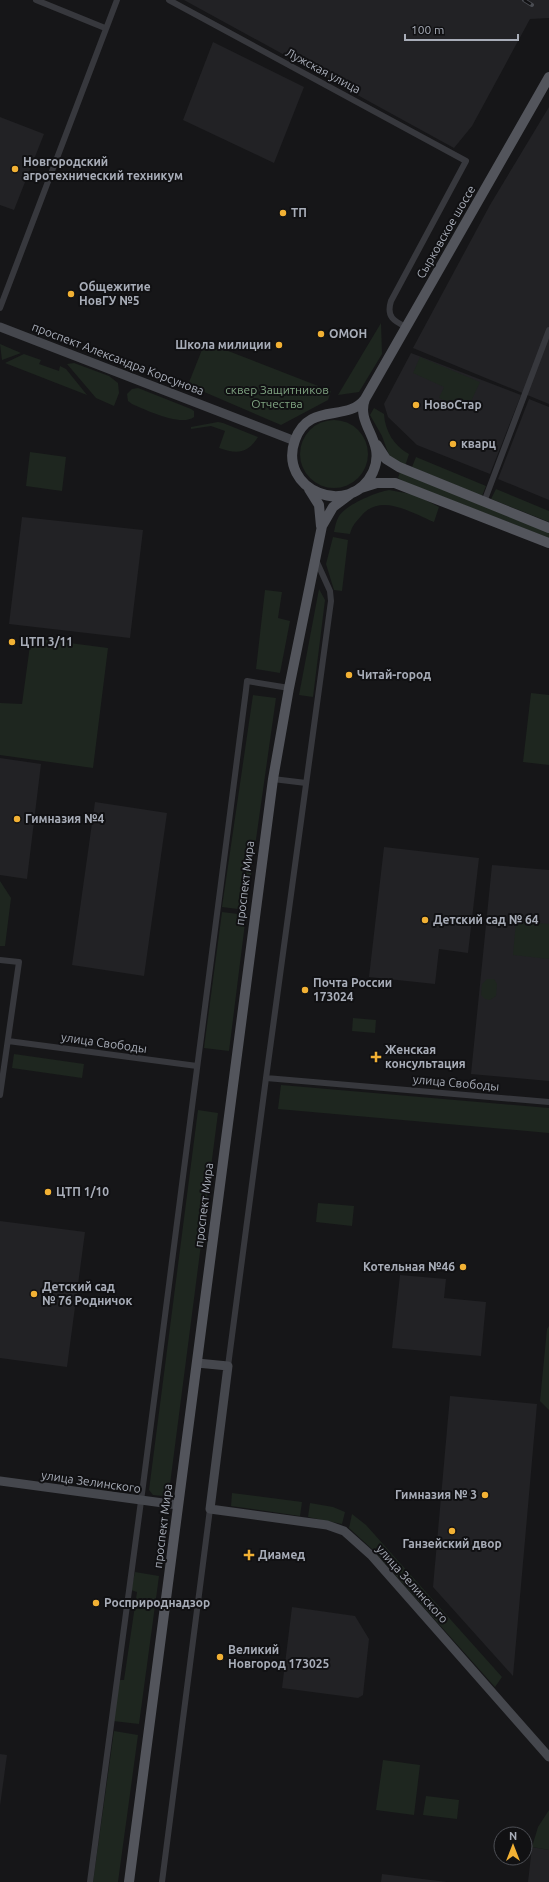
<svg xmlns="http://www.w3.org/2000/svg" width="549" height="1882" font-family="Ubuntu,sans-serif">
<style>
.built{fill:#222225}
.green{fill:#1e261f}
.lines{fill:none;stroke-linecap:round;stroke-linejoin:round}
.street{stroke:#37383d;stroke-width:6}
.secondary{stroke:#45474d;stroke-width:9}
.primary{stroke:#53555c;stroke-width:10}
.rail-casing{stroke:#4a4c52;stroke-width:4}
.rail{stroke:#111113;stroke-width:2.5;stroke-dasharray:8;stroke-linecap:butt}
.poi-dot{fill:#f2b134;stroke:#111113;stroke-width:1.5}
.labels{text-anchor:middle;stroke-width:4;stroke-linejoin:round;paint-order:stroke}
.street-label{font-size:12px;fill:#a8adb8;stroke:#111113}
.poi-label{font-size:12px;font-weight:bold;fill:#a8adb8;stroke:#111113;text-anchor:start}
.park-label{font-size:12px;fill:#7fa381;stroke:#111113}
</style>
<rect width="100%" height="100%" fill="#161618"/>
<path class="built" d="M184 0H549V18L530 19 472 126 454 148Z
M213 42 304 87 274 163 183 120Z
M549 107V404L413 348 490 205Z
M0 117 44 134 14 210 0 205Z
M411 353 521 395 490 474 417 445 388 417 384 404Z
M529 399 549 407V500L498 479Z
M22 517 143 530 130 638 9 624Z
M0 758 41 764 27 879 0 875Z
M95 802 167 813 144 976 72 965Z
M384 847 479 858 468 953 439 949 435 984 369 977Z
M492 865 549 870V1081L471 1074Z
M0 1221 85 1232 67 1367 0 1358Z
M400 1275 446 1279 444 1298 486 1302 481 1356 392 1348Z
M450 1396 537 1404 513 1676 433 1587Z
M292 1607 355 1616 369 1639 363 1695 358 1698 282 1688Z
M0 1754 7 1755 0 1806Z
M532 1847 549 1850V1882H528Z
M382 1874 447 1882H381Z"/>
<path class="green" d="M381 323 382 354 359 392 338 395Z
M205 342 331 391 328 400 281 425 188 385Z
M0 344 21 353 2 360Z
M24 354 41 360 39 364 59 371 60 366 66 369 87 395 5 363Z
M420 357 480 382 467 410 439 398 444 387 413 373Z
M74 363 109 376 118 383 119 393 114 406 96 398 67 364Z
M138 388 191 409 194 411V417C181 427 146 410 132 404L128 401 127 394 132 389Z
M374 408 384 414C385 431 394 446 409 454L405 466 390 458 382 436 370 415Z
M300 454a34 34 0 1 1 68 0a34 34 0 1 1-68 0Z
M218 422 223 423 258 437C247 454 237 454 219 448L225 431 211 426 191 429V427Z
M30 452 66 457 62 491 26 486Z
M416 457 486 486 482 496 412 467Z
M400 472 549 532V538L405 482 398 478Z
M496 489 549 511V522L491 499Z
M389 490 416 495 439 507 434 522C412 513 381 493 362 515 356 522 352 525 350 534L334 532C335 527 336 521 339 516 346 505 376 492 389 490Z
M333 537 348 540 342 591 334 590 326 564Z
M319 589 325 600 313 697 299 695Z
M265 590 282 592 278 618 290 621 280 673 256 669Z
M31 638 108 648 93 768 0 755V703L22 704Z
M531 693 549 695V765L523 762Z
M253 695 276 698 246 910 222 907Z
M0 881 11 898 5 946H0Z
M222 912 246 915 229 1051 204 1048Z
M516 921 549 924V959L513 955Z
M487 979H494L497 984 496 996 490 1000 485 999 481 995 482 984Z
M353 1018 376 1020 375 1033 352 1031Z
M14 1054 84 1064 82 1078 12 1068Z
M281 1085 549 1108V1133L278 1109Z
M198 1110 218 1113 169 1492 163 1496 153 1495 149 1490Z
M318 1203 354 1206 352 1226 316 1222Z
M549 1326V1410L540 1401 547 1329Z
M232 1493 302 1502 300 1516 231 1506Z
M310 1503 333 1507 345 1512 342 1524 308 1517Z
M352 1514 366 1525 502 1677 495 1687 372 1549 349 1528Z
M135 1572 159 1576 139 1724 113 1721 119 1680H124L137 1592 131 1590Z
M114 1731 138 1735 118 1882H93Z
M383 1760 420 1765 414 1815 376 1810Z
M426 1796 459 1800 457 1819 423 1815Z
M549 1810V1850L532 1847 538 1827Z"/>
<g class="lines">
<path class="street" d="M36 0 105 28
M169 0 466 161 391 301C386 317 394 321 406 327
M0 308 117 0
M484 502 549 330
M273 779 306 783
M0 960 19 962 0 1095
M8 1041 197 1066
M266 1078 549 1102
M228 1366 266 1078 331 601 330 591 316 560
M90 1882 141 1501 246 690 247 681 289 688
M162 1882 210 1509"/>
<path class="secondary" d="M0 327 295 441
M197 1363 228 1366 210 1509 327 1525 344 1531 372 1556 549 1757
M0 1481 178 1505"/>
<path class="primary" d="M365 399C355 425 387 441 373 472 350 520 277 490 295 440 309 401 347 423 365 399L549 77
M377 445 386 459 399 467 549 528
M361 488 377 483H395L549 543
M309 489 319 505 321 526
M129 1882 273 779 289 688 322 526 333 507 353 492"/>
<defs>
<path id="rail" d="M524 0 532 5"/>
</defs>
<use href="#rail" class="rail-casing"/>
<use href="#rail" class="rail"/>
</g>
<g class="poi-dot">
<circle cx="15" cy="169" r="4"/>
<circle cx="283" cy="213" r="4"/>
<circle cx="71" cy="294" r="4"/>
<circle cx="321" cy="334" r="4"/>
<circle cx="279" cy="345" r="4"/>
<circle cx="416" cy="405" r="4"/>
<circle cx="453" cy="444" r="4"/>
<circle cx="12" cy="642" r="4"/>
<circle cx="349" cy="675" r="4"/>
<circle cx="17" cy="819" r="4"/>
<circle cx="425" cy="920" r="4"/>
<circle cx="305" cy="990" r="4"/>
<path d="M374 1051h4v4h4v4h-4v4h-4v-4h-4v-4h4z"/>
<circle cx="48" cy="1192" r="4"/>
<circle cx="463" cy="1267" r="4"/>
<circle cx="34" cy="1294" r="4"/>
<circle cx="485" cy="1495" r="4"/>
<circle cx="452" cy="1531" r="4"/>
<path d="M247 1549h4v4h4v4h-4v4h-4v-4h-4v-4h4z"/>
<circle cx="96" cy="1603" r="4"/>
<circle cx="220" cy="1657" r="4"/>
</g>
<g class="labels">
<g class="street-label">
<text transform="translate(323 71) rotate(28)" y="4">Лужская улица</text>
<text transform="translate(446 232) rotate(-60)" y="4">Сырковское шоссе</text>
<text transform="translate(118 359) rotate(21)" y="4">проспект Александра Корсунова</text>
<text transform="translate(245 883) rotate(-83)" y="4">проспект Мира</text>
<text transform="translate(104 1043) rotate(8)" y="4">улица Свободы</text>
<text transform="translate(456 1083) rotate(5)" y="4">улица Свободы</text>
<text transform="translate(204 1205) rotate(-83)" y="4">проспект Мира</text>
<text transform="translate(91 1482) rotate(8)" y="4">улица Зелинского</text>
<text transform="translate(163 1526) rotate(-83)" y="4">проспект Мира</text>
<text transform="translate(412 1584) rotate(48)" y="4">улица Зелинского</text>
</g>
<g class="poi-label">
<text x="23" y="166">Новгородский<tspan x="23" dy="14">агротехнический техникум</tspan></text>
<text x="291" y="217">ТП</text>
<text x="79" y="291">Общежитие<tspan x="79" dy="14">НовГУ №5</tspan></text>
<text x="329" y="338">ОМОН</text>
<text x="271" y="349" text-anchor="end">Школа милиции</text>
<text x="424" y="409">НовоСтар</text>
<text x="461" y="448">кварц</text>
<text x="20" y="646">ЦТП 3/11</text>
<text x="357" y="679">Читай-город</text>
<text x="25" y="823">Гимназия №4</text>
<text x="433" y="924">Детский сад № 64</text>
<text x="313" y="987">Почта России<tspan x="313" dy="14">173024</tspan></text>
<text x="385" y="1054">Женская<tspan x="385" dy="14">консультация</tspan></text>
<text x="56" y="1196">ЦТП 1/10</text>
<text x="455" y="1271" text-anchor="end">Котельная №46</text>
<text x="42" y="1291">Детский сад<tspan x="42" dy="14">№ 76 Родничок</tspan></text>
<text x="477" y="1499" text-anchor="end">Гимназия № 3</text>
<text x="452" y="1548" text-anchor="middle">Ганзейский двор</text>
<text x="258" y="1559">Диамед</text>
<text x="104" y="1607">Росприроднадзор</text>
<text x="228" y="1654">Великий<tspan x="228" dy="14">Новгород 173025</tspan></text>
</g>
<g class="park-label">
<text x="277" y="394">сквер Защитников<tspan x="277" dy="14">Отчества</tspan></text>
</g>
</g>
<g transform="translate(513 1846)"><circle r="19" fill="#111113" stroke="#4d4f55"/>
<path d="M0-3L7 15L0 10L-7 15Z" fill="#f2b134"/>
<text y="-6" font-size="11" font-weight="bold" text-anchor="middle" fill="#a8adb8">N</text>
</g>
<path d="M405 34v6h113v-6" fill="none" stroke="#a8adb8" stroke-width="2"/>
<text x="411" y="34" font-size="12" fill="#a8adb8" stroke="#111113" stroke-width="3" paint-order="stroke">100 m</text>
</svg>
